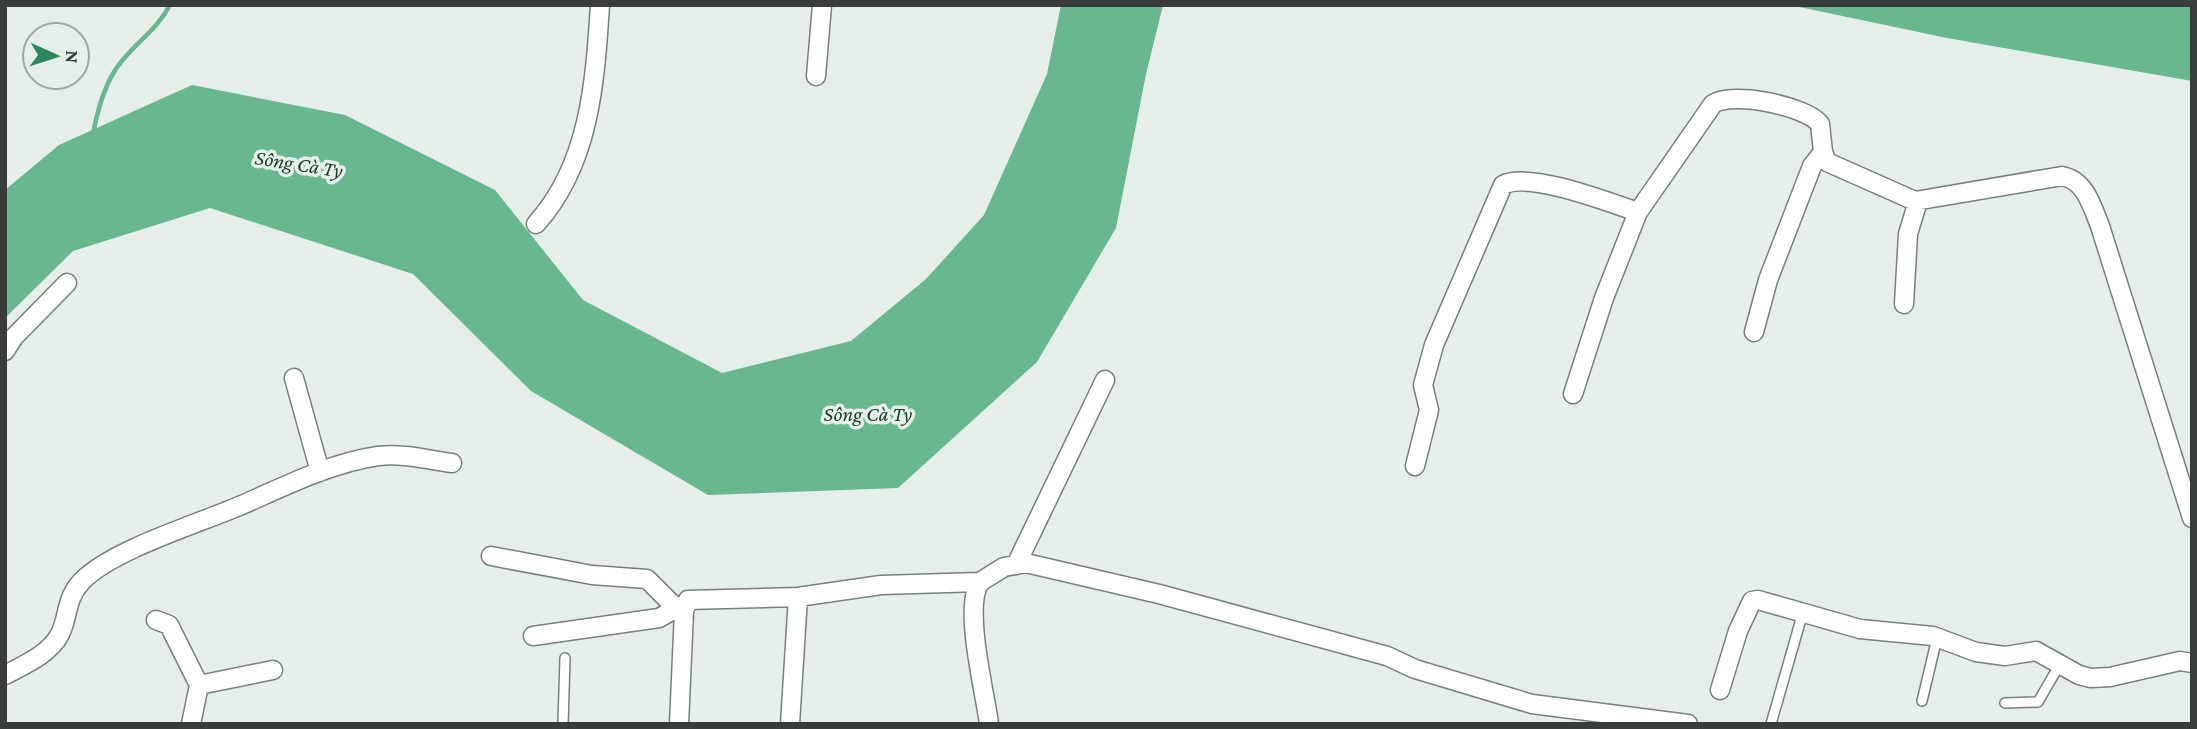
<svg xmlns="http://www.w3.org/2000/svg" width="2197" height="729" font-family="'Crimson Pro',serif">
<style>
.water{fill:#69b78e}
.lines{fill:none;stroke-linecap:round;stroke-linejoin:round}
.stream{stroke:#69b78e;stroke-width:4.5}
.service-casing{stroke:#78807b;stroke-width:12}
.minor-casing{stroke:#78807b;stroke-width:21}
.service{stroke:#fff;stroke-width:9}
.minor{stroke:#fff;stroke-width:18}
.labels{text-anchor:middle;stroke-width:7;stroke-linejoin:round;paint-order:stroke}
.water-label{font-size:21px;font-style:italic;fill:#1a3d2b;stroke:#e6eee9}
</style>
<rect width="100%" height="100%" fill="#e6eee9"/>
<path class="water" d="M1061 5H1163L1146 74 1116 228 1037 362 898 488 708 495 531 391 413 274 210 208 73 251 5 318V190L59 145 192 85 345 115 495 190 583 300 722 373 851 341 926 279 984 215 1047 74Z
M1790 5H2192V81L1947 38Z"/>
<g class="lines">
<path class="stream" d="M93 134C97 113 103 90 114 72 129 47 156 32 170 5"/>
<defs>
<path id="service" d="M1922 701 1937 638
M2005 703 2038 702 2060 664
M563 724 565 658
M1771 724 1803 612"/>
<path id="minor" d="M816 76 822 5
M536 224C590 164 595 82 600 5
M1904 304 1908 234 1918 201
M1754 332 1768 280 1812 166 1823 152
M5 351 14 337 67 283
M294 378 320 472
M1573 394 1604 298 1638 212 1713 104C1733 91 1806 106 1820 124L1823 152 1827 162 1915 201 2062 176C2085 180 2092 206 2100 226L2192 518
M1415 466 1429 410 1423 385 1434 345 1503 185C1529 171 1610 203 1638 212
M491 556 592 575 647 579 672 604 684 608
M1016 565 1105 380
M980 582C963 607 985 692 989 724
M156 620 169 625 199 685
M533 636 659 618 668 613 672 604
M5 675C24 665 50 654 60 634 69 616 65 599 82 581 113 549 201 523 244 504 287 485 331 463 378 456 402 453 429 460 452 463
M1720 690 1738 631 1752 601 1758 600 1860 629 1933 636 1976 652 2005 656 2036 651 2079 675 2091 678 2110 677 2180 661 2192 663
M191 724 199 685 273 670
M679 724 684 611 688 600 798 597 881 585 980 582 1004 567 1026 563 1159 594 1387 656 1415 669 1532 704 1688 724
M790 724 798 597"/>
</defs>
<use href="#service" class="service-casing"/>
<use href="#minor" class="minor-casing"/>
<use href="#service" class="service"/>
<use href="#minor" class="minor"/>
</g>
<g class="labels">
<g class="water-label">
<text transform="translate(299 164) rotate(9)" y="7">Sông Cà Ty</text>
<text x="868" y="421">Sông Cà Ty</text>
</g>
</g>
<rect width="2197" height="729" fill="none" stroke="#383c3a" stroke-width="14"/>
<g transform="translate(56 56) rotate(93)"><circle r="33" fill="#e6eee9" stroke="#a0a7a3" stroke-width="2"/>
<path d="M0-5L12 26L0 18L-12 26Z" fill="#2e885e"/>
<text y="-10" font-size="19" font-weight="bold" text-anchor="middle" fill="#383c3a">N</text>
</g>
</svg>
